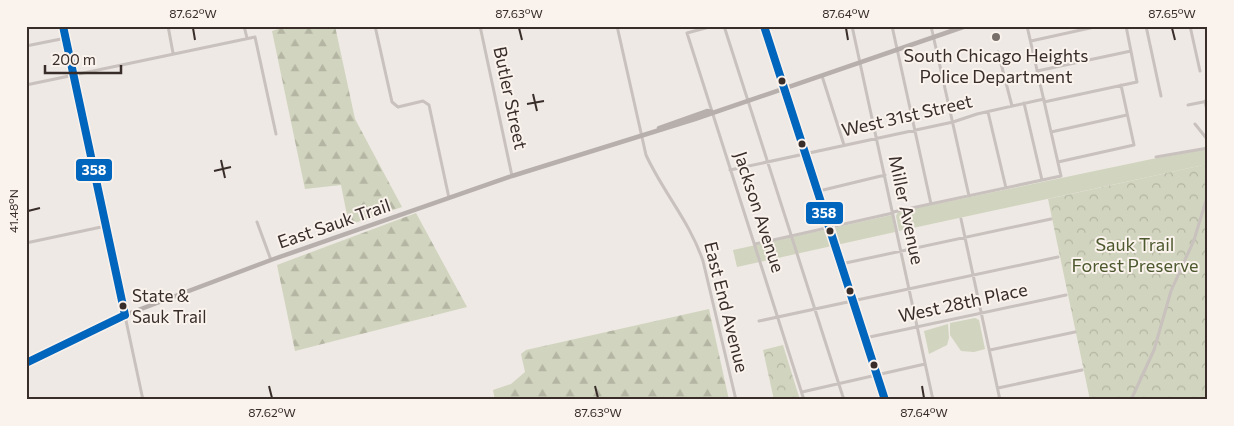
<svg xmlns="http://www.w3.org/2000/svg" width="1234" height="426" font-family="Commissioner,sans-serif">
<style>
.grass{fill:#d1d4be}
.forest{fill:url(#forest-firs)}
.park{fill:url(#park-crowns)}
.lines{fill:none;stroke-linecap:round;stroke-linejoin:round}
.minor{stroke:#c8c1bd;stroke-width:3}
.major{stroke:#b7afac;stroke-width:4.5}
.bus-1-casing{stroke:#faf2ec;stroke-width:11}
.bus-1{stroke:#0065bd;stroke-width:8}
.ticks{fill:none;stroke:#392d2a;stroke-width:2}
.poi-dot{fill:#786f6b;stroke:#faf2ec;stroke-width:2}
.bus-dot{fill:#392d2a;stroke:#faf2ec;stroke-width:2}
.labels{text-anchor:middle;stroke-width:4;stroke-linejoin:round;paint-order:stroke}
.bus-label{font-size:17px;fill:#392d2a;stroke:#faf2ec;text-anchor:start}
.poi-label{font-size:18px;fill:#392d2a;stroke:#faf2ec}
.street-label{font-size:18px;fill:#392d2a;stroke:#faf2ec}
.park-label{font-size:18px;fill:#4c582e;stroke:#faf2ec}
.line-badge{stroke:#faf2ec;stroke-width:2}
.badge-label{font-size:14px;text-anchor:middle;font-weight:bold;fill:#fff}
.neatline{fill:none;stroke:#392d2a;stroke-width:2}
.ticks-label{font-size:12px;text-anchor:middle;fill:#392d2a}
</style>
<defs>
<pattern id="forest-firs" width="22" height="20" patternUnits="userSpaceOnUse" patternTransform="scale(1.25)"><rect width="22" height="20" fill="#d1d4be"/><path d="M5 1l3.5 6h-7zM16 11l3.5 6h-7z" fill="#b4b6a3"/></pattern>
<pattern id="park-crowns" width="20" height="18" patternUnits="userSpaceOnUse" patternTransform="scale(1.25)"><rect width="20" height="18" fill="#d1d4be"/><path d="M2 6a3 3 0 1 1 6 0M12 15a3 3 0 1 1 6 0" fill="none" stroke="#b4b6a3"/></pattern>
</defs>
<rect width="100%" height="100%" fill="#eee9e4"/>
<path class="grass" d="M1208 149V164L899 231 896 216 898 212 1152 159Z
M892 215 895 232 737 267 733 250Z
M975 318 979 320 985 349 974 352 961 351 950 335V323Z
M948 324 949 338 947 345 929 354 924 331Z"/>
<path class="forest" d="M287 26H335L355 119 402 207 349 225 341 185 305 189 272 31Z
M416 213 467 307 295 351 277 265Z
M709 309 729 400H495L493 390 511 384 525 372 521 354 526 350Z"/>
<path class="park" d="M1208 164V400H1090L1048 199Z
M783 345 800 400H774L763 350Z"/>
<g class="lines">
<path class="minor" d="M63 26 143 400
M168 26 173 53
M244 26 247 38
M375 26 392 102 398 107 423 101 429 105 449 198
M480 26 512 176
M617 26 646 155C663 192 690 222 703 261L736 400
M713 26 687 33 804 400
M724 26 844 400
M852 26 933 400
M892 26 931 204
M931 26 969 196
M1146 26 1161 96
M1190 26 1200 71
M1031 41 1099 26
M26 46 66 38
M998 52 1012 106
M1037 71 1131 51
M74 75 255 37 276 134
M822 76 844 145
M26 85 74 75
M1205 101 1208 115
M1044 102 1137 82 1126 26
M1024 103 1042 180
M1188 105 1208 101
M988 112 1006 188
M1195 124 1207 139
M1051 132 1127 115
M1156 157 1208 148
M1058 162 1134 145 1121 85
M730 170 953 122 977 114 1044 99
M819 191 885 175
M893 212 1061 176 1027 26
M961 219 1000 400
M257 222 271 260
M26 243 106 226
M755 244 893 213
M841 264 1051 219
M759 321 1058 257
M865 338 1066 295
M990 350 1075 332
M998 388 1082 370
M802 392 925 364
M1131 400 1154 350 1171 291 1194 240 1208 194"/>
<path class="major" d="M764 26 885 400
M659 128 707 111 712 112
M26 363 125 315 271 260 512 176 695 119 966 26"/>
<defs>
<path id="bus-1" d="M63 26 125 315
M764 26 885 400
M26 363 125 315"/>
</defs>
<use href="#bus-1" class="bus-1-casing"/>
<use href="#bus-1" class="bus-1"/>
</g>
<path class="ticks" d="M193 28 195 40M519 28 522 40M846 28 848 40M1172 28 1175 40M533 94 537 111M527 104 544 101M221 160 225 178M214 171 231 167M28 211 40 208M269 386 272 398M595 386 598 398M922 386 924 398"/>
<circle class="poi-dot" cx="996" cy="37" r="5"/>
<g class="bus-dot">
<circle cx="782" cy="81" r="4.5"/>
<circle cx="802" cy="144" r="4.5"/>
<circle cx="830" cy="231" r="4.5"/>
<circle cx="850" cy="291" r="4.5"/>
<circle cx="123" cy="306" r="4.5"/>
<circle cx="874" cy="365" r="4.5"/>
</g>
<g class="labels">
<g class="bus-label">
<text x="132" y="302">State &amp;<tspan x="132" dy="21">Sauk Trail</tspan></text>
</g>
<g class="poi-label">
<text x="996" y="62">South Chicago Heights<tspan x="996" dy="21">Police Department</tspan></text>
</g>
<g class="street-label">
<text transform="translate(510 98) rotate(78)" y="6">Butler Street</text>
<text transform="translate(907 116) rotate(-13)" y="6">West 31st Street</text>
<text transform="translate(906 210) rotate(78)" y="6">Miller Avenue</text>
<text transform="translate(759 212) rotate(72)" y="6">Jackson Avenue</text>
<text transform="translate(334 224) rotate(-19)" y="6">East Sauk Trail</text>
<text transform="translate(963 303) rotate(-12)" y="6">West 28th Place</text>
<text transform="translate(726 307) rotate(76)" y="6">East End Avenue</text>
</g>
<g class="park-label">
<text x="1135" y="251">Sauk Trail<tspan x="1135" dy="21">Forest Preserve</tspan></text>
</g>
</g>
<g class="line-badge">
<rect x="75" y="158" width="38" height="24" rx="5" fill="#0065bd"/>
<rect x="805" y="201" width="39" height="24" rx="5" fill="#0065bd"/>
</g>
<g class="badge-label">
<text x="94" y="175">358</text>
<text x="824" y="218">358</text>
</g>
<rect width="1234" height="426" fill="none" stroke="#faf2ec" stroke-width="55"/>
<path d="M45 65v8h76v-8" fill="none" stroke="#392d2a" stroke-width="2.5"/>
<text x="52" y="65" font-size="15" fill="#392d2a" stroke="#faf2ec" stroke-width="4" paint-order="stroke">200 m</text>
<rect x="28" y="28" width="1178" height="370" class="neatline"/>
<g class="ticks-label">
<text x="193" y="18">87.62°W</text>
<text x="519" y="18">87.63°W</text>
<text x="846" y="18">87.64°W</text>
<text x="1172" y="18">87.65°W</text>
<text transform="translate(14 211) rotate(-90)" y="4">41.48°N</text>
<text x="272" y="417">87.62°W</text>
<text x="598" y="417">87.63°W</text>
<text x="924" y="417">87.64°W</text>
</g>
</svg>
